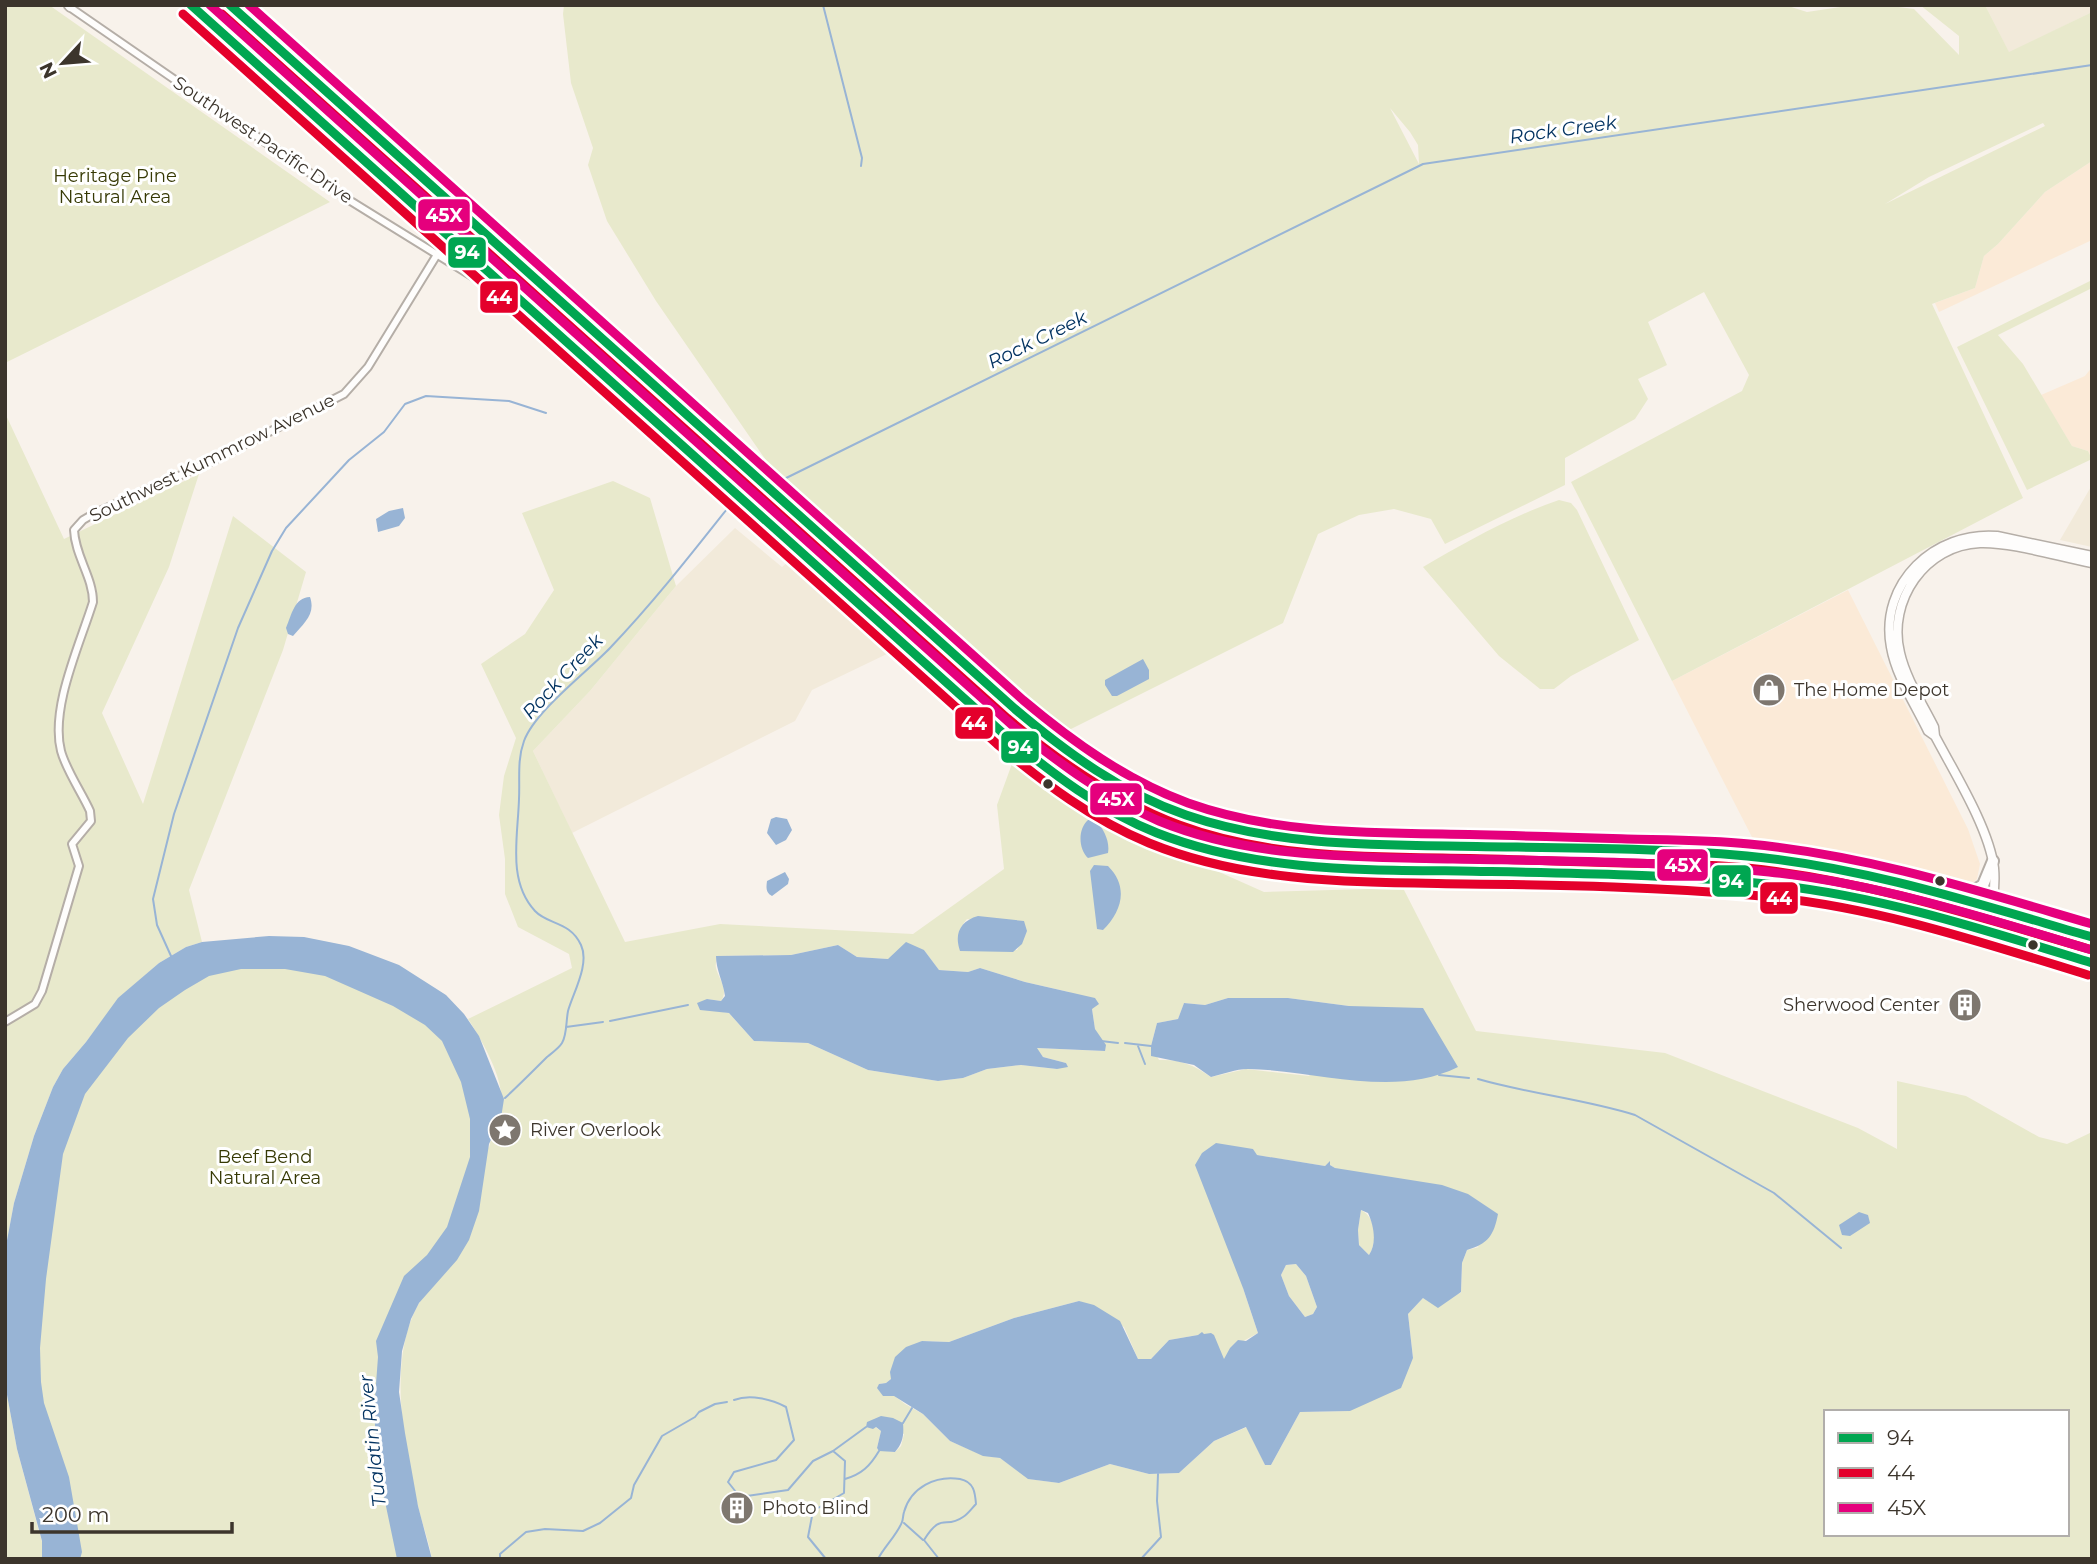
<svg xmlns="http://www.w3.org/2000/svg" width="2097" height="1564" font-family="Montserrat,sans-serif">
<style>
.built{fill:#fbead7}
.industrial{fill:#f2eada}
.green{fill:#e8e9cc;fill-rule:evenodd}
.water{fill:#98b4d5;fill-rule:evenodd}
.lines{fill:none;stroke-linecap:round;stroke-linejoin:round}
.stream{stroke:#98b4d5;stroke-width:2}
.minor-casing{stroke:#b5aea7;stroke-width:10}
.tertiary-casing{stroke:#b5aea7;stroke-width:11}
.trunk-casing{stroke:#b5aea7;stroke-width:14}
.minor{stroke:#fefdfc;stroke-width:6}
.tertiary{stroke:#fefdfc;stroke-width:8}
.trunk{stroke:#fefdfc;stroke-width:10}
.bus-1-casing{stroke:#fff;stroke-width:14}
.bus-2-casing{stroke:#fff;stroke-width:14}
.bus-3-casing{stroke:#fff;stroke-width:14}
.bus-1{stroke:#00a651;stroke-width:9}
.bus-2{stroke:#e4002b;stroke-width:9}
.bus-3{stroke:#e5007d;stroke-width:9}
.bus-dot{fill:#3c352c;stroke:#fff;stroke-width:2.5}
.labels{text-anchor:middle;stroke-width:6;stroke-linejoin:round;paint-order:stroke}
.street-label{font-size:18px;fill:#3c352c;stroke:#fff}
.park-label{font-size:18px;fill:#363904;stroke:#fff}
.poi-label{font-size:18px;fill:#3c352c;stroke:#fff;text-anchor:start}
.water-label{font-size:19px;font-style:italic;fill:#033361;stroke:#fff}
.line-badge{stroke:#fff;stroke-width:2.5}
.badge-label{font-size:19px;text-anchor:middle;font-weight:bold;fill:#fff}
</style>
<rect width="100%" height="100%" fill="#f8f2eb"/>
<path class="built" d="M2092 161V240L1939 312 1935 303 1975 288 1984 256 1998 244 2045 192Z
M2092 367V459L2088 451 2072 446 2041 395 2085 376Z
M1848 590 1968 829 1980 864 1977 879 1971 885 1863 857 1821 848 1754 841 1672 681Z"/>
<path class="industrial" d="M1985 5H2092V12L2009 53Z
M2092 485V547L2060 540Z
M735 528 782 567 789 561 891 652 812 690 795 721 572 833 533 751 590 691 676 586Z"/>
<path class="green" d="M5 5H49L330 202 5 363Z
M564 5H1785L1807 12 1854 5H1883L1914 9 1959 55V36L1920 5H1985L2009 52 2092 12V161L2045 192 1998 244 1984 256 1975 288 1932 304 2023 498 1672 681 1571 482 1742 391 1749 375 1704 292 1648 322 1667 365 1638 379 1648 399 1635 419 1565 458V485L1445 544 1431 519 1394 509 1359 515 1318 534 1283 623 1061 734 783 485 656 301 607 221 588 165 593 148 571 83 563 14ZM1390 108 1410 132 1418 145 1419 164ZM2043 123 2045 126 1885 204 1929 177Z
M2092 280V288L1998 335 2023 364 2072 446 2088 451 2092 459 2027 490 1957 347Z
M5 413 64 539 199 474 169 567 102 713 143 804 233 516 306 572 283 650 189 890 202 942 186 947 159 963 119 998 86 1042 63 1069 53 1087 34 1136 14 1203 5 1251Z
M613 481 650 498 676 586 590 691 533 751 625 942 720 924 913 934 1004 869 997 805 1013 761 1080 810 1264 892 1403 888 1476 1031 1665 1053 1858 1128 1897 1149V1081L1966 1096 2039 1137 2067 1144 2092 1132V1559H432C429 1541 422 1524 418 1506 404 1447 387 1361 418 1305 427 1289 444 1274 457 1260L415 1305 390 1372 412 1559H59L42 1473 36 1159 115 1026 222 955 363 975 445 1030 489 1148C492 1131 501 1111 501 1094 500 1072 480 1037 468 1019L572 968 569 954 518 927 505 894V859L499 815 504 776 516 738 481 664 525 634 554 590 522 513ZM967 919 1027 931 1017 950 961 951C955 939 959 929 967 919ZM838 945 857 957 888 959 924 950 939 970 968 972 980 968 1025 982 1069 992 1092 1009 1095 1029 1104 1051 1036 1048 1043 1057 1066 1063 1057 1069 1021 1065 987 1069 963 1078 938 1081 868 1070 808 1043 754 1041 729 1013 705 1009 707 999 721 1001C729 989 719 980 716 968 715 964 717 960 717 956L791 955ZM1228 998H1288L1349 1006 1309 1076 1246 1069 1211 1077C1194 1065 1180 1059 1159 1060L1151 1046 1157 1023 1178 1019 1184 1003 1205 1005ZM1253 1149 1256 1155 1325 1166 1330 1162V1165L1335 1168 1479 1247 1467 1250 1462 1263 1461 1293 1423 1298 1408 1314 1413 1358 1350 1411 1300 1412 1271 1465H1265L1247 1427 1214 1441 1179 1473 1149 1474 1110 1464 1059 1483 1029 1479 1000 1458 982 1455 950 1441 923 1414 905 1404 879 1384 886 1383 891 1379 922 1341 949 1342 1014 1318 1079 1301 1124 1327 1138 1359H1151L1169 1340 1198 1335 1224 1360 1236 1345 1258 1333 1243 1288ZM1826 1412H2067V1534H1826ZM875 1427 904 1434 901 1446 895 1452 879 1450 877 1448 881 1431Z
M1559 500 1571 503 1577 510 1639 640 1571 676 1554 689H1540L1499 656 1423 567C1466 542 1512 516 1559 500Z
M1361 1210C1376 1217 1378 1242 1369 1255L1359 1245 1358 1230Z
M1296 1264 1306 1276 1317 1307 1313 1314 1305 1317 1289 1296 1281 1275 1286 1265Z
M5 1384 17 1449 42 1542V1559H5Z"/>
<path class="water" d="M403 508 405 518 399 526 378 532 376 519 389 511Z
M310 597C316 614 304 623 293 636L288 634 286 628C292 614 294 598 310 597Z
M1143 659 1149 670V679L1117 696H1112L1105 685V680Z
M776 817 787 819 792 830 786 840 776 845 767 833 771 819Z
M1088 820H1096C1104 830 1110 841 1108 853L1088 858C1078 848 1078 829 1088 820Z
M1094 865 1108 866C1129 887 1122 911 1103 930L1097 929 1090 871Z
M785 872 789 879 788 884 772 896C766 893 766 888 767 881Z
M978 916 1024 921 1027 931 1022 944 1013 952 960 951C954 934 960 921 978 916Z
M269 936 304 937 349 946 399 965 446 995 464 1014 479 1036 504 1099 501 1118 489 1144 479 1211 469 1240 457 1260 419 1303 411 1319 402 1351 399 1392 405 1433 418 1506 432 1559H397L378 1468 374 1411 378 1357 376 1341 404 1276 427 1255 447 1227 470 1157V1119L461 1082 442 1041 425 1025 393 1006 325 976 285 969H241L209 976 185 990 159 1008 128 1038 85 1094 63 1154 46 1279 40 1348 41 1382 44 1403 69 1477 82 1552 80 1559H42V1541L17 1449 5 1384V1251L14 1203 34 1136 53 1087 63 1069 86 1042 118 998 159 963 186 947 202 942Z
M906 942 924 950 939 970 968 972 980 968 1025 982 1095 998 1099 1004 1092 1009 1095 1029 1106 1045 1105 1051 1037 1048 1043 1057 1066 1063 1068 1067 1057 1069 1021 1065 987 1069 963 1078 938 1081 868 1070 808 1043 754 1041 729 1013 700 1010 697 1003 707 999 721 1001 725 996C723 981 716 970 716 956L791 955 838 945 857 957 888 959Z
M1228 998H1288L1349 1006 1423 1008 1458 1067C1393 1099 1317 1070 1248 1069 1236 1069 1223 1074 1211 1077L1194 1065 1151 1056V1046L1157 1023 1178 1019 1184 1003 1205 1005Z
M1216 1143 1253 1149 1257 1155 1325 1166 1330 1161V1165L1335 1168 1442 1185 1468 1194 1498 1214C1494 1235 1488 1244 1467 1250L1462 1263 1461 1292 1438 1308 1423 1298 1408 1314 1413 1358 1401 1388 1350 1411 1300 1412 1271 1465H1265L1246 1427 1214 1441 1179 1473 1149 1474 1110 1464 1059 1483 1028 1479 1000 1458 983 1456 950 1441 923 1414 894 1396H883L877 1388 879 1384 886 1383 891 1379 890 1372 895 1357 906 1347 922 1341 949 1342 1014 1318 1079 1301 1094 1305 1120 1321 1138 1359H1151L1169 1340 1198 1335 1202 1332 1204 1334 1211 1333 1214 1335 1224 1359 1230 1348 1238 1340 1246 1341 1258 1333 1243 1288 1195 1165 1202 1153ZM1361 1210 1368 1213C1374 1226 1377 1243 1369 1255L1359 1245 1358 1230ZM1296 1264 1306 1276 1317 1307 1313 1314 1305 1317 1289 1296 1281 1275 1286 1265Z
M1859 1212 1868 1215 1870 1223 1850 1236 1842 1235 1839 1225Z
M881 1416 893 1418 903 1423C904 1435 903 1443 895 1452L879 1451 877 1448 881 1431 876 1427 873 1429 866 1427 867 1422Z"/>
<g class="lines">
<path class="stream" d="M823 5 862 158 861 166
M774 484 1423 164 2092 65
M749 497 762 490
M171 956 157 925 153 899 174 814 238 628 272 551 286 528 349 460 384 432 405 404 426 396 509 401 546 413
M610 1021 688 1005
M566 1027 603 1022
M1101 1041 1118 1043
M1125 1043 1151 1046
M1138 1046 1145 1064
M1439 1075 1469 1078
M1478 1079C1530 1094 1584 1099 1635 1115L1774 1193 1841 1248
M505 1098C519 1085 533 1071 547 1057 552 1053 559 1048 562 1043 567 1035 566 1021 568 1011 573 993 590 964 581 945 570 921 548 925 535 911 507 881 518 836 519 799 520 779 517 760 524 741 535 711 587 672 610 648 652 604 689 557 727 509L738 503
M734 1400C750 1394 771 1399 786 1407L794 1440 776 1460 734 1472 728 1482 740 1497 788 1490 813 1461 833 1451 845 1461 844 1493 813 1511 808 1537 826 1559
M903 1423 912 1408
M833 1451 866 1427
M845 1479C862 1474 870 1466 879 1451
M904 1523 923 1540
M500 1559V1554L526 1532 545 1529 583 1531 600 1523 631 1498 634 1485 662 1436 695 1417 699 1412 715 1404 727 1402
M878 1559C884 1547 897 1535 902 1522 903 1520 903 1515 904 1512 911 1487 936 1475 960 1479 974 1482 975 1492 976 1504 972 1508 968 1514 963 1517 945 1530 942 1511 924 1540L939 1559
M1141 1559 1161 1537 1157 1501 1158 1474"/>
<defs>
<path id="minor" d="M68 6 349 200 525 309
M462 269 489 238
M5 1022 35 1004 42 991 79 866 72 844 91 821 90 811C82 793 66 770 61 751 50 708 80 644 93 602 93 577 75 556 74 530L83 520 95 513 208 463 344 394 368 367 438 253"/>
<path id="tertiary" d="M70 7 72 5
M1935 736 1928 731C1915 704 1896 676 1891 647 1879 583 1935 531 1997 536L2092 556
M1987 932C1992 911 1996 890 1994 868 1989 828 1954 772 1935 736L1934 727C1922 703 1906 679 1900 653 1887 601 1925 545 1980 543 2013 542 2059 557 2092 563"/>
<path id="trunk" d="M191 5 1005 735C1058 779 1112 819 1178 841 1262 870 1350 869 1437 871 1547 873 1657 873 1767 884 1878 894 1985 931 2092 963
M230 5 1015 709C1067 754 1121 792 1186 815 1264 843 1349 844 1431 846 1499 847 1567 849 1634 851 1672 852 1709 853 1747 856 1866 866 1978 904 2092 937
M646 413 663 394
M903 643 920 624
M1745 856V882
M1385 870V844
M1962 898 1983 885 1993 861"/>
</defs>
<use href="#minor" class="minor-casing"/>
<use href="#tertiary" class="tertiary-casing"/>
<use href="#trunk" class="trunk-casing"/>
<use href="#minor" class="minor"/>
<use href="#tertiary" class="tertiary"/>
<use href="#trunk" class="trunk"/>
<defs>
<path id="bus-1" d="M191 5 1005 735C1052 773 1101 811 1157 833 1254 871 1358 870 1460 871 1562 873 1665 874 1766 884 1878 895 1985 930 2092 963
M230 5 1015 709C1067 753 1122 793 1186 815 1270 844 1361 845 1448 846 1547 848 1648 847 1747 856 1865 867 1978 904 2092 937"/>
<path id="bus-2" d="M183 14 997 744C1044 783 1093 820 1149 843 1249 884 1359 882 1465 884 1564 885 1663 887 1761 896 1874 906 1981 942 2088 975
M222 14 1007 718C1059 762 1115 801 1179 825 1262 856 1354 857 1442 858 1502 859 1563 861 1623 863 1664 864 1706 864 1747 868 1864 880 1976 916 2089 949"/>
<path id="bus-3" d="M210 5 1013 726C1058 762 1105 798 1159 821 1252 859 1355 857 1453 859 1559 861 1664 861 1769 872 1880 884 1986 918 2092 950
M249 5 1023 700C1073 742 1126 780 1188 803 1269 832 1357 833 1442 834 1504 835 1565 837 1627 839 1668 840 1709 840 1749 844 1867 855 1979 891 2092 924"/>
</defs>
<use href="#bus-1" class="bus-1-casing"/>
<use href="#bus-2" class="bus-2-casing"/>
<use href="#bus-3" class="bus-3-casing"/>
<use href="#bus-1" class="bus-1"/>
<use href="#bus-2" class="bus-2"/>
<use href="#bus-3" class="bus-3"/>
</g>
<defs>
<symbol id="shop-disc" viewBox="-11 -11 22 22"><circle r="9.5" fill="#7e776f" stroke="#fff"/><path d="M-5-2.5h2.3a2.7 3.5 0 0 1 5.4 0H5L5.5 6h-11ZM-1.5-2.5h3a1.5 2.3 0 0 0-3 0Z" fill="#fff"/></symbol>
<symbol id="building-disc" viewBox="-11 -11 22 22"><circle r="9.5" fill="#7e776f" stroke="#fff"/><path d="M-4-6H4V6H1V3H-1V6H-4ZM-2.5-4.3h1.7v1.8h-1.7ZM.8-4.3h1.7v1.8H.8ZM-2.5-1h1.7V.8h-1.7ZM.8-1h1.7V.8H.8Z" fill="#fff"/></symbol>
<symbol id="sight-disc" viewBox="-11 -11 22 22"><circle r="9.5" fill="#7e776f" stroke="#fff"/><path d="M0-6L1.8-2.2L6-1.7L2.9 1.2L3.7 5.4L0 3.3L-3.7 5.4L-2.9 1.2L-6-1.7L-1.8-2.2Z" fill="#fff"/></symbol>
</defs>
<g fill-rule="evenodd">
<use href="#shop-disc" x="1750" y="671" width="38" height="38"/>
<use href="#building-disc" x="1946" y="986" width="38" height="38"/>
<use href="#sight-disc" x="486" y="1111" width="38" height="38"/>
<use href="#building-disc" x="718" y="1489" width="38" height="38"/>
</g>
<g class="bus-dot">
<circle cx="1048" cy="784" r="6"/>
<circle cx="1940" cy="881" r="6"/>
<circle cx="2033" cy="945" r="6"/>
</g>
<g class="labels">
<g class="street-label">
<text transform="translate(263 140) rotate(34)" y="6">Southwest Pacific Drive</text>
<text transform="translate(212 458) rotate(-26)" y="6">Southwest Kummrow Avenue</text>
</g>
<g class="park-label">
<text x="115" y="182">Heritage Pine<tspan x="115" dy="21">Natural Area</tspan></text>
<text x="265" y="1163">Beef Bend<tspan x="265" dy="21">Natural Area</tspan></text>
</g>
<g class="poi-label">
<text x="1794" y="696">The Home Depot</text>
<text x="1940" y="1011" text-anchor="end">Sherwood Center</text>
<text x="530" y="1136">River Overlook</text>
<text x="762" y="1514">Photo Blind</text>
</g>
<g class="water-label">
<text transform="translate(1563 129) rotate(-8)" y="7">Rock Creek</text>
<text transform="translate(1037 339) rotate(-26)" y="7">Rock Creek</text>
<text transform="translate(562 676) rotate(-47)" y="7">Rock Creek</text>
<text transform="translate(372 1441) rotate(-96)" y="7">Tualatin River</text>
</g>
</g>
<g class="line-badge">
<rect x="417" y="198" width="54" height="34" rx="7" fill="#e5007d"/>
<rect x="447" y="236" width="40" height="33" rx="7" fill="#00a651"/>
<rect x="479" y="280" width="40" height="34" rx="7" fill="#e4002b"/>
<rect x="954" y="706" width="40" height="34" rx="7" fill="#e4002b"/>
<rect x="1000" y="730" width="40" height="34" rx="7" fill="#00a651"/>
<rect x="1089" y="782" width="54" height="34" rx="7" fill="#e5007d"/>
<rect x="1656" y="848" width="53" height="34" rx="7" fill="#e5007d"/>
<rect x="1711" y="864" width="41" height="34" rx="7" fill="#00a651"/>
<rect x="1759" y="881" width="40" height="34" rx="7" fill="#e4002b"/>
</g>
<g class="badge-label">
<text x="444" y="222">45X</text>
<text x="467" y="259">94</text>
<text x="499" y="304">44</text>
<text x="974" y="730">44</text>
<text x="1020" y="754">94</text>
<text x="1116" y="806">45X</text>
<text x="1683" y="872">45X</text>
<text x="1731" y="888">94</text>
<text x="1779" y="905">44</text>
</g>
<rect width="2097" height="1564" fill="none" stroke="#3c352c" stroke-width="14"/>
<rect x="1824" y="1410" width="245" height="126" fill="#ffffff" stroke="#b1aeab" stroke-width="2"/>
<rect x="1838" y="1433" width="35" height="10" fill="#00a651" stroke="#b1aeab" stroke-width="2"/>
<text x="1887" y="1445" font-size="21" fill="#3c352c">94</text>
<rect x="1838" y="1468" width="35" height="10" fill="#e4002b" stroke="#b1aeab" stroke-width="2"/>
<text x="1887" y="1480" font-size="21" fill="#3c352c">44</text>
<rect x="1838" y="1503" width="35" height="10" fill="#e5007d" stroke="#b1aeab" stroke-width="2"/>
<text x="1887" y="1515" font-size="21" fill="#3c352c">45X</text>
<g transform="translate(63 63) rotate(244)" stroke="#ffffff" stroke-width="5" paint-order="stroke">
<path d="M0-5L12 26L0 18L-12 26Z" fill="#3c352c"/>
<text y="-10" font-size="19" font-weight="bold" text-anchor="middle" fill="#3c352c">N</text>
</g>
<path d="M32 1522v10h200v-10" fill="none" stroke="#3c352c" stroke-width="3.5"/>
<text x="42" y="1522" font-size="21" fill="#3c352c" stroke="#ffffff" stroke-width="5" paint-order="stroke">200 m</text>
</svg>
